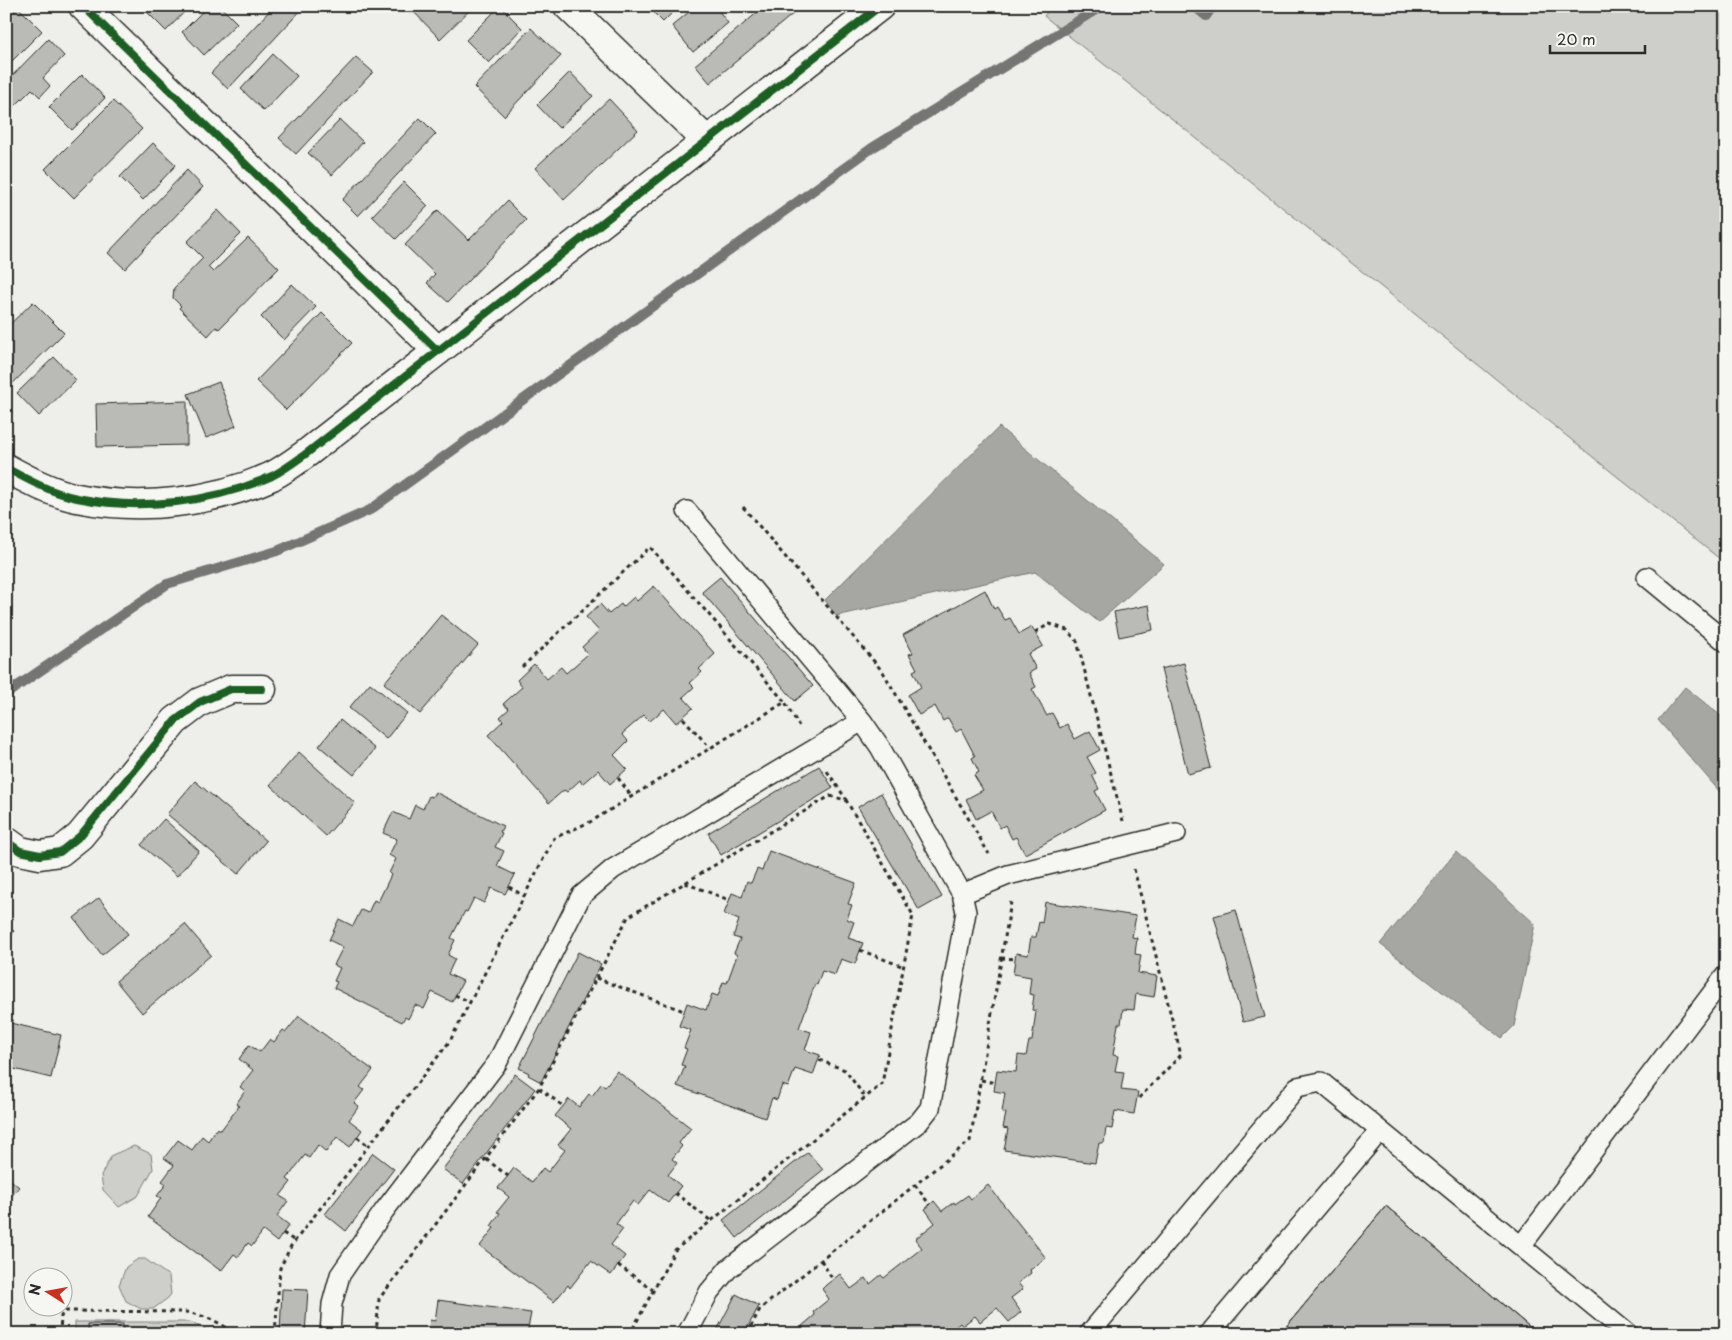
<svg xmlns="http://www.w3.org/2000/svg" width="1732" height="1340" viewBox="0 0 1732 1340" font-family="'Playpen Sans',sans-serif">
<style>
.green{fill:#cececa;stroke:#7c7c7a}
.water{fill:#a6a6a3;stroke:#757573}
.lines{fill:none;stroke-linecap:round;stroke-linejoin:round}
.stream{stroke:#757573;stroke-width:10}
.building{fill:#babab7;stroke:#2b2b2b}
.service-casing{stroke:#2b2b2b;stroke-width:22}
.minor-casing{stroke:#2b2b2b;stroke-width:31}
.path{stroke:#2b2b2b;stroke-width:3;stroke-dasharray:4 4;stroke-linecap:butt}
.service{stroke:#f6f6f2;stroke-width:19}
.minor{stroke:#f6f6f2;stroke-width:28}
.cycleway-casing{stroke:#f6f6f2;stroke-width:11}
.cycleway{stroke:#1b5e20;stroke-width:8}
</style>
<rect width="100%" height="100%" fill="#eeeeea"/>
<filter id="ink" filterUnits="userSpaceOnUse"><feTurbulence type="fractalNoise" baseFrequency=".02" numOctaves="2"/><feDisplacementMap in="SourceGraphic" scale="10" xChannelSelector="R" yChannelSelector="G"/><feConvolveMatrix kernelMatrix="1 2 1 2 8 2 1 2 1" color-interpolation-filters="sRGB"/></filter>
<g filter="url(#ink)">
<!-- green -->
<path class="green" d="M1052 6H1726V564L1044 16Z
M134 1146 151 1154 153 1169 138 1196 119 1207 103 1190 101 1175 112 1155Z
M138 1259H145L169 1276 171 1294 168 1298 153 1309H141L126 1301 119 1285 126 1267Z
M75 1322H190L216 1334H75Z"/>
<!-- water -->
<path class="water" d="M999 427 1164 564 1099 622 1035 572 836 616 825 600Z
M1685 687 1726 720V799L1658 720Z
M1456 852 1535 924 1514 1026 1502 1038 1380 944Z"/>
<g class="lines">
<!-- stream -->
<path class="stream" d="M1194 6 1206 16 1213 6
M6 694 167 584 277 551 370 510 872 148 1102 6"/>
</g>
<!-- building -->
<path class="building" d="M141 6H190L166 31Z
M208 6H220L237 23 204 55 182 32Z
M274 6H301L303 8 228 89 211 73Z
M415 6H474L440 39 412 10Z
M500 6 522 28 489 63 466 40Z
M647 6H679L663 22Z
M696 6H715L728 23 693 52 672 26Z
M765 6H799L800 8 710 83 695 65Z
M18 7 42 31 9 64 6 62V19Z
M531 28 561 56 504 116 474 87Z
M48 39 64 56 43 78 50 86 40 97 32 89 6 115V82Z
M273 54 297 76 264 111 241 89Z
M356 57 373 72 296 154 279 138Z
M570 72 593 96 559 128 537 105Z
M82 74 105 98 72 130 49 107Z
M609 99 638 130 564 200 535 168Z
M113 101 142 129 74 198 45 169Z
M420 118 436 134 358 216 342 200Z
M340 120 363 142 332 175 308 153Z
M153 143 176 165 143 200 120 177Z
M187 170 203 187 125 269 108 253Z
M404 182 428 206 396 239 372 216Z
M507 201 526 220 448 302 427 283 435 274 405 245 438 210 469 240Z
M218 210 241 234 208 267 213 272 248 238 279 268 219 329 216 327 208 336 179 308 181 306 173 298 174 288 203 258 187 242Z
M292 284 316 307 284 340 261 317Z
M33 302 64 333 6 390V328Z
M322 313 352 343 286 410 256 381Z
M54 357 76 380 39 416 17 393Z
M219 382 236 426 206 438 188 394Z
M187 401V445L97 447 96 404Z
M720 577 813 686 795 701 702 592Z
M654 586 715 654 699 669 702 672 690 683 694 687 683 697 693 708 676 723 664 709 650 721 644 715 622 734 628 741 614 755 627 769 610 784 598 770 582 784 580 780 567 792 564 790 549 803 488 735 503 721 500 717 509 709 503 704 522 687 517 680 534 664 547 679 561 667 566 673 588 654 582 647 599 631 586 617 600 604 609 614 621 604 623 607 634 597 637 601Z
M985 590 994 609 997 607 1005 620 1010 618 1019 634 1032 627 1043 646 1028 654 1036 669 1029 673 1036 687 1032 689 1047 716 1052 713 1060 728 1067 724 1075 739 1090 731 1100 750 1087 757 1096 773 1092 775 1099 789 1095 791 1105 810 1025 854 1016 837 1012 839 1005 825 1000 828 991 811 976 819 966 799 983 790 974 775 979 772 972 758 975 756 961 729 956 732 948 718 943 721 935 706 919 715 908 695 921 687 913 671 917 669 909 654 913 653 903 635Z
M1149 605 1153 630 1119 637 1114 612Z
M441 615 478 645 420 714 384 683Z
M1184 663 1211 768 1188 774 1161 669Z
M370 683 407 713 386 739 349 708Z
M340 720 375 749 354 775 319 746Z
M299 752 355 803 326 836 270 785Z
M819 766 833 788 721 855 708 833Z
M195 781 266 841 238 874 167 814Z
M435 792 503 826 500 832 502 833 495 847 504 851 497 866 515 875 505 894 491 888 484 903 474 898 467 912 465 911 451 938 455 940 448 955 455 959 448 974 463 981 452 1002 432 992 424 1009 415 1005 408 1019 405 1017 402 1022 334 988 337 982 334 981 340 968 334 965 343 947 329 940 339 919 353 926 361 910 368 913 374 900 378 902 391 875 389 873 396 859 389 855 397 839 383 833 393 812 409 819 415 805 423 809 429 796 432 797Z
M881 793 942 897 919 910 858 807Z
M164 819 199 851 177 876 141 845Z
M769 851 856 883 848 904 852 905 847 919 854 922 848 938 863 943 855 964 841 959 835 975 822 971 817 985 815 984 799 1028 811 1032 805 1050 820 1055 813 1075 795 1069 788 1087 782 1085 777 1100 772 1098 765 1118 677 1086 685 1066 681 1065 687 1049 684 1048 691 1030 679 1026 687 1003 706 1010 712 994 718 996 723 982 727 983 737 955 734 953 740 939 733 937 739 920 724 914 732 893 742 897 747 881 751 883 757 869 762 871Z
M99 898 128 934 102 955 74 918Z
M1045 902 1136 916 1132 937 1137 938 1135 954 1141 955 1138 973 1157 976 1154 997 1136 994 1134 1010 1123 1009 1121 1024H1118L1113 1055 1118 1056 1115 1071 1124 1072 1121 1090 1138 1092 1134 1114 1115 1111 1112 1129 1106 1128 1104 1143H1099L1095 1163 1004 1150 1008 1129 1003 1128 1006 1113 1002 1112 1005 1093 994 1091 997 1070 1016 1072 1018 1055 1026 1056 1029 1041H1032L1036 1011 1032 1010 1034 995 1029 994 1031 977 1013 974 1016 953 1028 955 1031 937H1036L1039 922 1042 923Z
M1236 910 1265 1017 1243 1022 1214 916Z
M185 924 211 955 142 1013 116 981Z
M6 928 14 931 6 947Z
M578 952 601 964 541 1082 528 1075 529 1073 519 1068Z
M299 1016 373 1070 360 1087 364 1090 354 1103 359 1106 349 1120 362 1130 350 1147 337 1137 326 1152 318 1145 309 1158 305 1155 287 1179 291 1182 280 1196 288 1201 277 1216 289 1225 283 1233 277 1242 263 1231 252 1246 248 1243 238 1257 234 1254 221 1271 148 1217 161 1198 157 1196 166 1184 162 1181 174 1165 164 1158 178 1140 192 1150 202 1136 208 1141 217 1128 221 1130 239 1106 236 1104 245 1091 240 1087 253 1070 239 1059 249 1045 260 1052 270 1039 274 1042 283 1030 286 1032Z
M6 1022 61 1035 51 1078 6 1067Z
M617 1071 691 1128 679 1143 682 1146 672 1159 677 1163 668 1175 681 1186 668 1203 650 1190 638 1205 633 1201 616 1224 623 1229 611 1245 625 1256 611 1275 591 1261 570 1288 568 1285 554 1302 480 1246 494 1228 491 1226 500 1213 497 1212 509 1197 498 1188 508 1176 514 1168 532 1182 543 1168 548 1172 565 1150 558 1145 571 1129 555 1116 569 1099 579 1107 589 1094 592 1096 601 1084 605 1087Z
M515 1074 535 1089 463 1184 443 1169Z
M808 1152 823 1170 737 1238 723 1220Z
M373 1153 394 1169 346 1231 325 1214Z
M6 1176 19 1187 6 1203Z
M988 1185 1046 1258 1030 1270 1031 1273 1018 1283 1023 1289 1011 1298 1021 1312 1009 1322 997 1308 980 1322 975 1316 962 1326 960 1323 947 1334H798L804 1329 802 1326 815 1315 813 1312 829 1299 822 1289 826 1285 840 1274 851 1289 866 1278 870 1284 881 1275 884 1278 922 1248 915 1239 935 1223 925 1209 930 1205 934 1201 942 1211 954 1202 955 1204 968 1195 971 1199Z
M1386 1206 1538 1334H1280Z
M1386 1206 1538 1334H1280Z
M282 1289 308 1290 305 1334H280Z
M736 1294 759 1306 744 1334H715Z
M438 1300 531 1313 527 1334H428L430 1320 435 1321Z
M88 1324H123V1334H88Z"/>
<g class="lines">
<defs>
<path id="service" d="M687 511 862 721 880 747 962 894 966 912 930 1108 919 1122 728 1269 709 1292 687 1334
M1647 577 1726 642
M962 894 1008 875 1176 833
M1521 1246 1726 975
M330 1334 332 1304 340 1275 384 1211 497 1063 581 896 613 869 862 721
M1089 1334 1297 1087 1321 1082 1628 1334
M1209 1334 1380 1131"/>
<path id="minor" d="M83 6 438 351
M568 6 707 141
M6 468C28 480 52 493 77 498 141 511 212 503 272 476 284 470 296 461 307 453L880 6
M6 841 20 851 40 855 60 852 80 836 175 721 200 702 231 689H262"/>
</defs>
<!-- service casing -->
<use href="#service" class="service-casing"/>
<!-- minor casing -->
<use href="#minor" class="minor-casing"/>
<!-- path -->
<path class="path" d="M743 507 883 672 989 854
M1035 632 1050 624 1067 630 1077 641 1123 821
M522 667 650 547 785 702
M683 718 710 748
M827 771 846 799
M618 778 632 797
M1134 869 1181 1055 1137 1100
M685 883 729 900
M509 887 524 896
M860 950 904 967
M1001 958 1016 959
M596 978 684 1011
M455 995 470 1002
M819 1060 845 1070 865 1097
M981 1080 996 1083
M539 1088 563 1106
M357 1137 369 1146
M486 1159 508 1176
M915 1185 930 1205
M675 1193 711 1221
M283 1233 295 1241
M821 1260 833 1280
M618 1265 653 1290
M60 1334 61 1316 66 1311 186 1312C204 1316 220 1321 234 1334
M275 1334 280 1268 291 1246 450 1041 554 838 592 821 785 702 799 726
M376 1334 379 1299 539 1088 628 917 830 796 846 800 913 915 882 1084 675 1250 630 1334
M747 1334 760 1309 970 1141 1011 902"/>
<!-- service -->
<use href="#service" class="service"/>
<!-- minor -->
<use href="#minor" class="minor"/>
<defs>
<path id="cycleway" d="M83 6 438 351
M6 468C28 480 52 493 77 498 141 511 212 503 272 476 284 470 296 461 307 453L880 6
M6 841 20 851 40 855 60 852 80 836 175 721 200 702 231 689H262"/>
</defs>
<!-- cycleway casing -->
<use href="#cycleway" class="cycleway-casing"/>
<!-- cycleway -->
<use href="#cycleway" class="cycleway"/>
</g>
</g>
<!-- margin -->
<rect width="1732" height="1340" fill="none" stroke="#f6f6f2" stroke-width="25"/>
<rect x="12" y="12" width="1707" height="1315" fill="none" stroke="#2b2b2b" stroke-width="2" filter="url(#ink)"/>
<!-- north arrow -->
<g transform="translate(48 1292) rotate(281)"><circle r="24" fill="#f6f6f2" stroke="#a5a5a2"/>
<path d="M0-4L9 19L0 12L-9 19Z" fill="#c8321e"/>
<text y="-8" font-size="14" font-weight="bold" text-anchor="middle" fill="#2b2b2b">N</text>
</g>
<!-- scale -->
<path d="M1550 45v8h95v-8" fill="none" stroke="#2b2b2b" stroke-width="2.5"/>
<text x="1557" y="45" font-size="15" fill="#2b2b2b" stroke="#f6f6f2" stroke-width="4" paint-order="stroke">20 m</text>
</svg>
